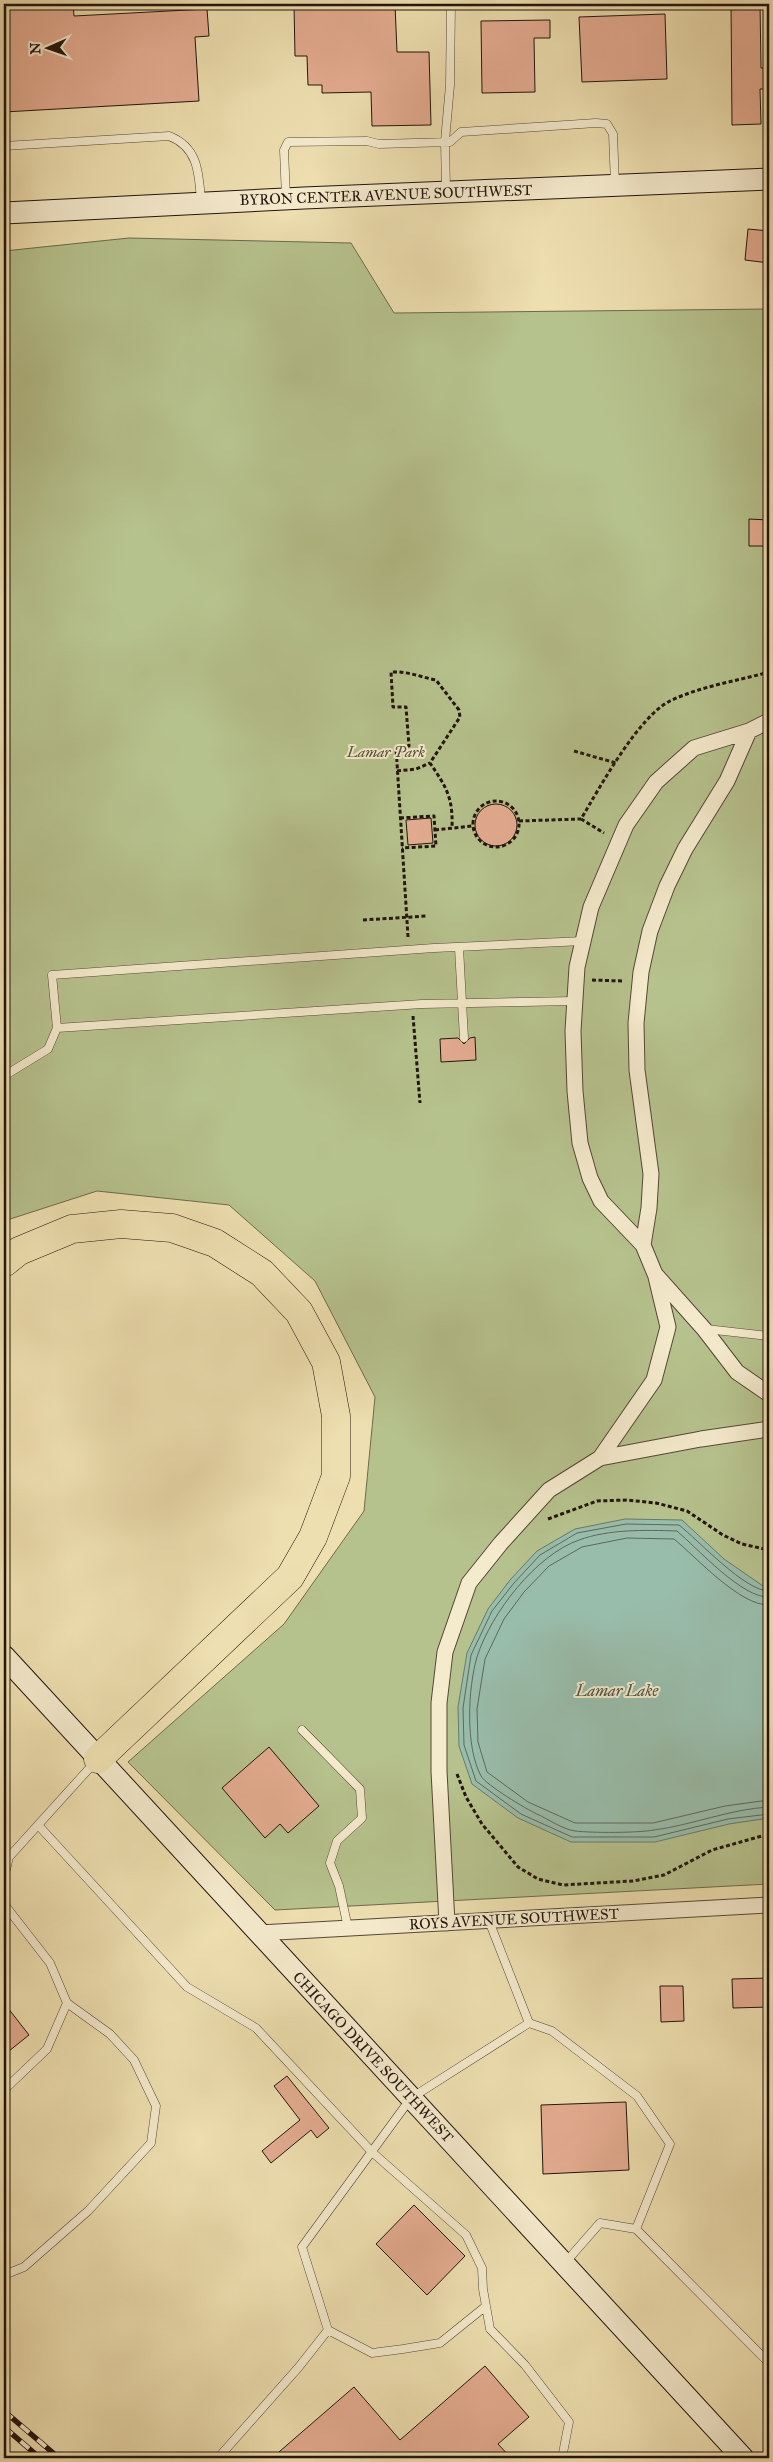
<svg xmlns="http://www.w3.org/2000/svg" width="773" height="2462" viewBox="0 0 773 2462" font-family="'IM FELL Great Primer',serif">
<style>
.green{fill:#b6c28d;stroke:#6c6b4d}
.water{fill:#99bdab;stroke:#69796c}
.lines{fill:none;stroke-linecap:round;stroke-linejoin:round}
.shore{stroke:#5e685c;stroke-width:1}
.building{fill:#e4ac91;stroke:#22140d}
.lane-casing{stroke:#554736;stroke-width:9}
.street-casing{stroke:#554736;stroke-width:17}
.secondary-casing{stroke:#22140d;stroke-width:23}
.highway-casing{stroke:#22140d;stroke-width:29}
.path{stroke:#22140d;stroke-width:3;stroke-dasharray:4 2.5;stroke-linecap:butt}
.lane{stroke:#f4eacc;stroke-width:8}
.street{stroke:#f4eacc;stroke-width:15}
.secondary{stroke:#f4eacc;stroke-width:21}
.highway{stroke:#eedfb0;stroke-width:28}
.rail-casing{stroke:#22140d;stroke-width:5.5}
.rail{stroke:#f4eacc;stroke-width:4;stroke-dasharray:11;stroke-linecap:butt}
.labels{text-anchor:middle;dominant-baseline:central;stroke-width:4;stroke-linejoin:round;paint-order:stroke}
.street-label{font-size:15px;fill:#22140d;stroke:#f4eacc}
.park-label{font-size:15px;font-style:italic;fill:#56513a;stroke:#f4eacc}
.water-label{font-size:16px;font-style:italic;fill:#4c4f44;stroke:#f4eacc}
</style>
<rect width="100%" height="100%" fill="#eedfb0"/>
<filter id="stains"><feTurbulence type="fractalNoise" baseFrequency=".004" numOctaves="4"/><feColorMatrix values="0 0 0 0 .2 0 0 0 0 .09 0 0 0 0 .02 0 0 0 .5 -.17"/></filter>
<radialGradient id="worn" r=".72"><stop offset=".6" stop-color="#630" stop-opacity="0"/><stop offset="1" stop-color="#630" stop-opacity=".3"/></radialGradient>
<!-- green -->
<path class="green" d="M129 238 351 243 394 313 769 309V1884L275 1910 128 1762 284 1624 364 1511 375 1397 315 1281 229 1205 97 1191 4 1221V251Z"/>
<!-- water -->
<path class="water" d="M625 1519 682 1520 724 1559 763 1586H769V1818L729 1824 655 1842H571L518 1818 472 1784 459 1746 458 1707 467 1653 488 1609 510 1580 537 1551 575 1529Z"/>
<g class="lines">
<!-- shore -->
<path class="shore" d="M769 1591C746 1592 698 1540 679 1525L626 1524 577 1533 540 1555 514 1583 492 1611 471 1655 463 1708 464 1745 476 1781 521 1814 572 1837H654L728 1819 769 1814
M769 1597C743 1599 697 1548 677 1531 645 1530 609 1529 579 1540 536 1555 491 1613 477 1657 468 1688 465 1746 481 1776 486 1785 526 1809 537 1814 548 1819 562 1829 575 1831 592 1833 637 1833 654 1830 693 1825 730 1809 769 1807
M769 1605C740 1606 696 1557 674 1539L627 1538 582 1547 549 1566 524 1592 504 1619 485 1659 477 1709 478 1742 487 1772 528 1802 575 1823H653L725 1806 769 1800"/>
</g>
<!-- building -->
<path class="building" d="M4 4H73L74 16 207 9 209 36 195 37 199 101 4 112Z
M294 4H395L397 52H429L431 125 372 126 371 92 322 93V85H308L307 56H295Z
M731 4H760L761 68H769V89H760L761 124 732 125Z
M665 14 667 79 582 82 579 17Z
M550 20V38H534L535 92 482 93 481 21Z
M748 229 769 231V263L745 260Z
M749 519 769 520V546H749Z
M475 825a21 21 0 1 1 42 0a21 21 0 1 1-42 0Z
M431 818 433 843 408 845 406 820Z
M475 1037 476 1060 441 1062 440 1039 458 1038 464 1044 470 1038Z
M269 1747 319 1806 288 1833 280 1824 265 1838 222 1788Z
M769 1978V2007L733 2008 732 1979Z
M660 1986H683L684 2021 661 2022Z
M4 2003 29 2035 4 2055Z
M287 2076 329 2128 317 2138 311 2130 271 2163 262 2151 300 2120 274 2086Z
M626 2102 629 2170 543 2174 541 2105Z
M414 2205 465 2256 427 2295 376 2244Z
M485 2366 529 2417 498 2444 511 2458H272L354 2387 400 2440Z"/>
<g class="lines">
<defs>
<path id="lane" d="M4 146 169 136C198 147 199 173 201 201
M446 190 445 141 450 85 451 4
M286 197 284 150 288 142 367 141 379 144 450 142 461 132 596 123 607 124 613 134 615 184
M459 948 464 1038
M575 1001 422 1004 57 1028 52 975 434 948 583 941
M4 1076 48 1049 57 1028
M706 1329 769 1336
M302 1730 360 1789 362 1818 337 1841 330 1863 339 1886 348 1928
M38 1825 187 1987 256 2028 372 2152 466 2235 482 2268 483 2289 490 2329 525 2365 569 2422 562 2458
M4 1878 9 1857 95 1762
M4 1904 50 1963 67 2003 47 2049 4 2090
M489 1921 529 2023 552 2031 637 2096 670 2144 636 2229
M565 2263 600 2223 636 2229 769 2363
M4 2275 24 2267 88 2211 151 2143 156 2106 134 2060 110 2034 67 2003
M328 2330 372 2353 403 2349 440 2343 486 2306
M218 2458 298 2368 328 2330 302 2247 411 2098 529 2023"/>
<path id="street" d="M769 721 749 731 694 748 656 782 626 825 591 907 577 967 573 1031 575 1091 580 1143 590 1178 601 1201 643 1245 655 1274 704 1329 737 1372 769 1394
M643 1245 649 1208 651 1174 637 1070 636 1023 641 972 650 931 667 886 685 849 727 781 749 731
M600 1458 654 1380 668 1327 656 1277
M447 1923 439 1771V1703L445 1652 469 1583 501 1543 549 1490 600 1458 701 1439 769 1429
M259 1933 769 1905"/>
<path id="secondary" d="M4 213 304 198 769 179
M4 1656 743 2458"/>
<path id="highway" d="M4 1263 19 1251 72 1229 121 1224 172 1228 215 1243 262 1273 299 1312 326 1362 336 1416V1476L313 1537 290 1577 98 1759"/>
</defs>
<!-- lane casing -->
<use href="#lane" class="lane-casing"/>
<!-- street casing -->
<use href="#street" class="street-casing"/>
<!-- secondary casing -->
<use href="#secondary" class="secondary-casing"/>
<!-- highway casing -->
<use href="#highway" class="highway-casing"/>
<!-- path -->
<path class="path" d="M574 751 616 763
M397 771 416 769 430 763
M473 824a23 23 0 1 1 46 0a23 23 0 1 1-46 0Z
M400 818 434 816 436 846 402 848
M581 819 604 833
M519 821 581 819C600 787 638 717 670 701 701 686 737 681 769 672
M435 830 472 826
M363 920 427 916
M408 937 396 747 409 746 406 707H393L391 672C407 671 421 677 436 680L459 710 460 717 430 763C447 788 453 798 452 828
M592 980 623 981
M413 1016 420 1103
M548 1519 597 1501 627 1500 656 1503 687 1511 723 1535 742 1544 769 1550
M457 1774 466 1797 482 1824 518 1867 538 1879 563 1885 633 1881 664 1875 712 1850 769 1834"/>
<!-- lane -->
<use href="#lane" class="lane"/>
<!-- street -->
<use href="#street" class="street"/>
<!-- secondary -->
<use href="#secondary" class="secondary"/>
<!-- highway -->
<use href="#highway" class="highway"/>
<defs>
<path id="rail" d="M4 2411 59 2458
M4 2427 40 2458"/>
</defs>
<!-- rail casing -->
<use href="#rail" class="rail-casing"/>
<!-- rail -->
<use href="#rail" class="rail"/>
</g>
<g class="labels">
<!-- street labels -->
<g class="street-label">
<text transform="translate(386 195) rotate(-2)">BYRON CENTER AVENUE SOUTHWEST</text>
<text transform="translate(514 1919) rotate(-3)">ROYS AVENUE SOUTHWEST</text>
<text transform="translate(373 2057) rotate(47)">CHICAGO DRIVE SOUTHWEST</text>
</g>
<!-- park labels -->
<g class="park-label">
<text x="386" y="752">Lamar Park</text>
</g>
<!-- water labels -->
<g class="water-label">
<text x="617" y="1690">Lamar Lake</text>
</g>
</g>
<!-- margin -->
<rect width="773" height="2462" fill="none" stroke="#eedfb0" stroke-width="20"/>
<rect x="5" y="5" width="763" height="2452" fill="none" stroke="#22140d" stroke-width="2.5"/>
<rect x="10" y="10" width="753" height="2442" fill="none" stroke="#22140d"/>
<!-- north arrow -->
<g transform="translate(48 48) rotate(268)" stroke="#f4eacc" stroke-width="4" paint-order="stroke">
<path d="M0-4L9 19L0 12L-9 19Z" fill="#22140d"/>
<text y="-8" font-size="14" font-weight="bold" text-anchor="middle" fill="#22140d">N</text>
</g>
<rect width="100%" height="100%" filter="url(#stains)"/>
<rect width="100%" height="100%" fill="url(#worn)"/>
</svg>
